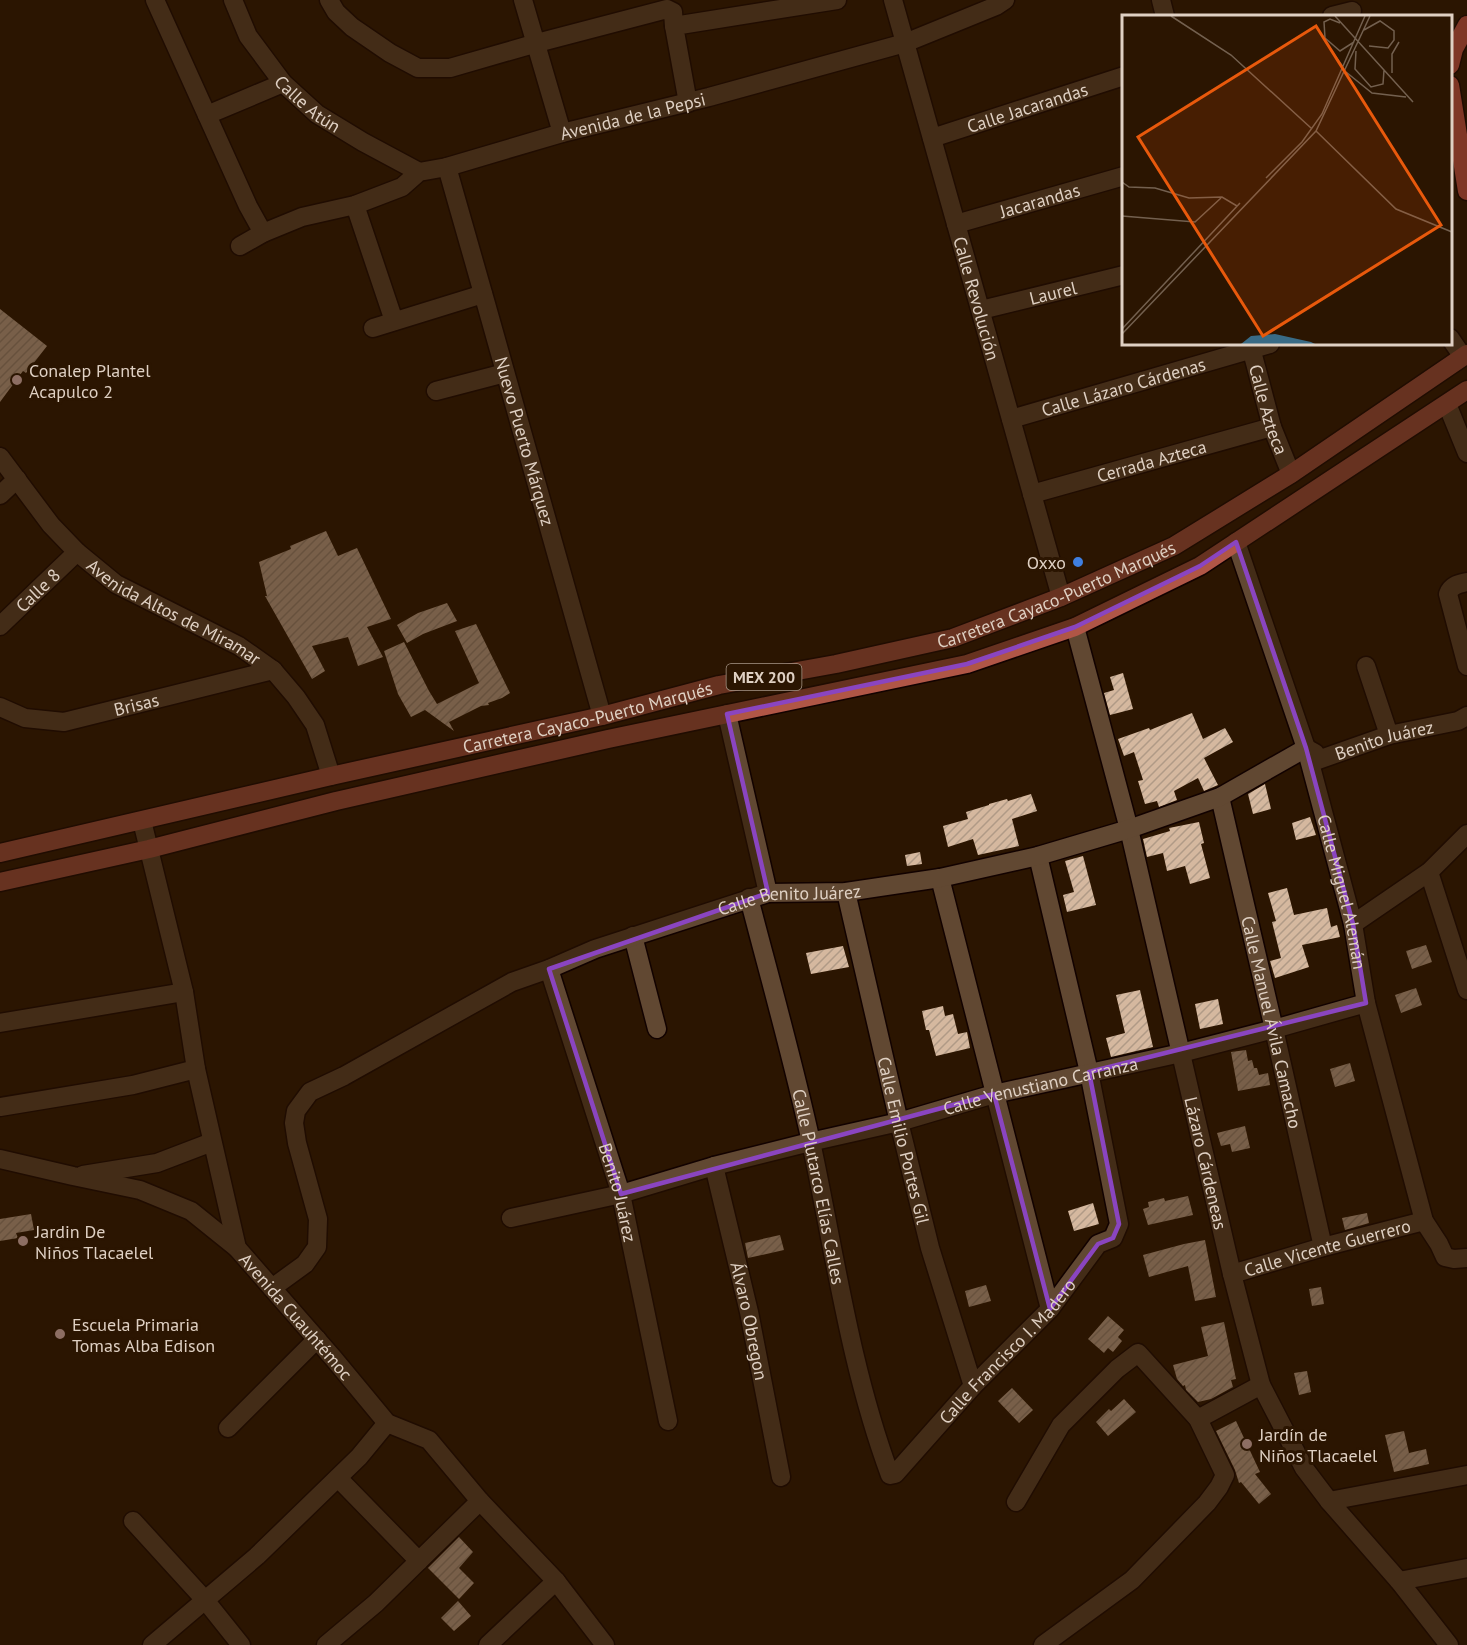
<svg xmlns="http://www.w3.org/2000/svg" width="1467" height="1645" viewBox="0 0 1467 1645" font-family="'PT Sans',sans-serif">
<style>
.building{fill:url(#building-hatch)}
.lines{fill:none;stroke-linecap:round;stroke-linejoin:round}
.minor-casing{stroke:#120200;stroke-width:21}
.major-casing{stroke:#120200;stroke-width:21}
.highway-casing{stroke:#120200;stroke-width:21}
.minor{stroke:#614832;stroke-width:18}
.major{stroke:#b05646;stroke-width:18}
.highway{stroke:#e55f53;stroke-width:18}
.marked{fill:none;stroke:#8a45c0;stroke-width:4.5;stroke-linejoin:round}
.education-dot{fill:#8d6e63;stroke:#2b1501;stroke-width:2}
.shop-dot{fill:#3f7fe0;stroke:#2b1501;stroke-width:2}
.labels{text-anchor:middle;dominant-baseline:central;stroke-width:6;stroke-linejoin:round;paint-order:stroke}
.shield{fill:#2b1501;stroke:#a99889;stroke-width:1.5}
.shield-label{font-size:16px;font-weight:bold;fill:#dfd0c3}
.street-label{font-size:18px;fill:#dfd0c3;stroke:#2b1501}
.poi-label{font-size:18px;fill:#dfd0c3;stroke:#2b1501;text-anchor:start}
.inset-road{fill:none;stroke:#73604f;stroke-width:1.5}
.view{fill:#e8590c;fill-opacity:0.15;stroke:#e8590c;stroke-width:3}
.inset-edge{fill:none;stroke:#dfd0c3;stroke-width:3}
</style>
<defs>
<pattern id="building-hatch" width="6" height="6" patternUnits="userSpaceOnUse" patternTransform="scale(1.5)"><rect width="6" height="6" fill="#d5b89f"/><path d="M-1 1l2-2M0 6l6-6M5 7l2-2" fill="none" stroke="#b09a86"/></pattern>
</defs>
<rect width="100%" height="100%" fill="#2b1501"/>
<!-- building -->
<path class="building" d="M0 309 47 346 26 373 23 371 0 402Z
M326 531 338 556 357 548 391 619 367 627 383 657 358 666 348 637 312 646 325 671 312 679 265 596H267L259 562 291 549 290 546Z
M447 603 457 621 423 634 407 643 397 625 418 613Z
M476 624 510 693 502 698 488 703 489 705 481 706 449 722 454 731 425 710 411 717 398 694 384 651 404 642 429 691 437 704 479 683 455 631Z
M1123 673 1133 709 1110 715 1104 693 1114 690 1110 677Z
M1192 713 1203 739 1225 728 1233 742 1204 758 1218 785 1204 791 1198 778 1174 791 1177 800 1159 807 1157 801 1145 804 1138 781 1143 780 1134 752 1124 756 1118 739 1149 728 1150 730Z
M1265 784 1271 809 1253 814 1248 794Z
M1031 794 1037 811 1012 819 1019 846 978 855 973 839 948 847 943 826 968 819 966 812 989 805V804L1007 799 1008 801Z
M1310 817 1316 835 1296 840 1292 823Z
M1199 822 1204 843 1201 844 1210 878 1190 884 1185 866 1167 871 1163 853 1147 857 1143 839 1170 831 1169 828Z
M920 852 922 864 907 866 905 855Z
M1083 856 1096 905 1067 912 1063 895 1074 892 1065 861Z
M1287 888 1294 915 1327 908 1331 927 1337 925 1340 937 1302 945 1309 967 1275 978 1270 961 1281 958 1272 922 1276 921 1268 893Z
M1426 945 1432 962 1412 969 1406 951Z
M843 946 849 967 811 974 806 953Z
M1416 988 1422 1005 1401 1013 1395 995Z
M1140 990 1153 1047 1111 1057 1106 1038 1125 1033 1116 995Z
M1218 999 1223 1024 1200 1029 1195 1004Z
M943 1006 945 1016 953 1014 958 1034 967 1032 970 1048 936 1056 929 1030H926L922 1011Z
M1246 1050 1248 1061 1252 1060 1254 1068H1257L1259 1075 1268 1073 1270 1085 1238 1091 1231 1052Z
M1350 1063 1355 1081 1335 1087 1330 1069Z
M1245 1126 1250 1148 1232 1152 1230 1144 1221 1146 1217 1133Z
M1188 1196 1193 1215 1148 1225 1143 1209 1149 1207 1148 1202 1164 1198 1165 1201Z
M1093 1203 1099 1224 1074 1231 1068 1211Z
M1367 1213 1369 1223 1345 1230 1342 1218Z
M31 1214 34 1230 16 1233 18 1238 0 1241V1219Z
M780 1235 784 1250 748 1258 745 1243Z
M1205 1240 1216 1297 1195 1301 1188 1266 1149 1277 1143 1255 1184 1244Z
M986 1285 991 1301 969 1307 965 1291Z
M1321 1287 1324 1304 1312 1306 1309 1289Z
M1108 1316 1124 1330 1118 1337 1122 1341 1113 1352 1108 1348 1104 1353 1088 1339Z
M1224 1322 1236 1379 1231 1380 1233 1387 1211 1399 1198 1402 1186 1390 1185 1385 1183 1386 1177 1379 1173 1365 1208 1356 1201 1327Z
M1307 1371 1311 1392 1299 1395 1294 1373Z
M1012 1388 1033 1410 1019 1423 998 1401Z
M1124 1399 1136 1412 1108 1436 1096 1422 1109 1409 1111 1411Z
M1236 1421 1260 1472 1255 1474 1271 1494 1259 1504 1241 1482 1239 1483 1235 1470 1216 1431Z
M1404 1431 1409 1453 1426 1449 1429 1464 1394 1472 1385 1435Z
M459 1537 473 1552 459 1568 474 1583 459 1599 428 1568Z
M458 1601 471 1616 454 1631 441 1618Z"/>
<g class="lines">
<defs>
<g id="minor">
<path d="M155 0 248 206 263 233"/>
<path id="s1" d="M233 0 248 36 283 83 317 114 363 142 419 172"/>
<path d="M329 0 336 12 352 27 390 53 418 68H450L537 43 667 9 673 12 674 26"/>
<path d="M523 0 562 133"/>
<path id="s2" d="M893 0 1061 597"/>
<path d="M1161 0 1165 16"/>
<path d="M1332 16 1352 11"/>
<path d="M688 103 674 26 837 0"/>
<path d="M207 115 283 83"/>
<path id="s3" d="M932 138 1124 76"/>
<path id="s4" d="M447 167C499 350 552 533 602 716"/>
<path d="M355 205 394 321"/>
<path id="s5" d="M956 224 1124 176"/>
<path id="s6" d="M240 246 263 233 302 217 355 205 402 187 419 172 447 167 562 133 709 97 905 43 996 6 1005 0"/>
<path id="s7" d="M981 310 1124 275"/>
<path d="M373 328 483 294"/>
<path d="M1450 338 1463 357"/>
<path id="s8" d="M1250 344 1272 427 1291 474"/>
<path d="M436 391 505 373"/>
<path d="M1447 404 1467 453"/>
<path id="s9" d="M1011 419 1270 344"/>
<path id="s10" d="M0 457 51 525 77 552 116 584 239 646 273 670 296 697 315 725 331 776"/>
<path id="s11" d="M1032 494 1272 427"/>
<path d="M0 495 17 479"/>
<path id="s12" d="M1236 542 1306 748 1353 924 1366 1003 1424 1221 1439 1244 1445 1257 1454 1259 1467 1258"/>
<path d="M1467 582C1459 584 1451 585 1448 594L1467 666"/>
<path id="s13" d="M0 626 77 552"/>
<path id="s14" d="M1075 627 1129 829 1232 1274 1261 1385 1304 1468 1329 1501 1399 1581 1449 1645"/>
<path d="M1366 666 1389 735"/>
<path id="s15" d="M0 707 25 718 64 722 273 670"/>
<path d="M727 714 768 893"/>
<path id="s16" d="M1220 797 1274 1029 1323 1247"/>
<path id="s17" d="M142 821 184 992 196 1069 237 1248 334 1359 387 1423 429 1440 480 1501 556 1581 605 1645"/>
<path d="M1429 872 1467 990"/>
<path d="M940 878 1050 1309"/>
<path id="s18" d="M846 892 899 1122 930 1248 973 1386"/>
<path id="s19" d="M749 898C770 979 793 1060 811 1142 835 1254 850 1367 890 1475L895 1474 973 1386 1050 1309 1098 1244 1113 1238 1119 1224 1089 1072 1038 856"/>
<path d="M1353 924 1429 872 1467 834"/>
<path d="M633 936 657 1029"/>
<path id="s20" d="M549 969 621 1194 668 1421"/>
<path d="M0 1023 184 992"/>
<path d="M0 1107 133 1085 196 1069"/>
<path d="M0 1159 73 1176 140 1190 191 1211 237 1248"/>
<path id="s21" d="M714 1166 749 1312 781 1477"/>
<path d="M83 1175 157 1163 212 1142"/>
<path id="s22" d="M511 1218 621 1194 714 1166 810 1142 899 1122 994 1094 1181 1053 1274 1029 1366 1003"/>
<path id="s23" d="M1232 1274 1323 1247 1424 1221"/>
<path id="s24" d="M272 1288 305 1264 317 1247 318 1219 297 1143 294 1123 296 1111 310 1092 344 1076 512 982 549 969 595 949 768 893 846 892 940 878 1038 856 1129 829 1220 797 1306 748 1315 753 1318 760 1389 735 1458 721 1467 716"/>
<path d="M1198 1419 1261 1385"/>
<path d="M228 1428 317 1339"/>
<path d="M338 1478 419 1561"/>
<path d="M1329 1501 1467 1475"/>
<path d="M1016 1502 1061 1425 1117 1369 1138 1353 1198 1419 1225 1475 1219 1487 1207 1503 1132 1580 1043 1645"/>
<path d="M133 1521 205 1600 241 1645"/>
<path d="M1399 1581 1467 1568"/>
<path d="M152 1645 257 1556 359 1457 387 1423"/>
<path d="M326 1645 376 1603 480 1501"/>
<path d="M488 1645 556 1581"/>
</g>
<g id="major">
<path id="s25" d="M0 853 331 776 602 716 719 685 836 664 953 638 1061 597 1174 546 1291 474 1467 354"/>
<path d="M0 882 149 849 336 801 608 739 967 664 1075 627 1200 566 1467 390"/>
</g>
<path id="highway" d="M1450 65 1454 49 1467 25
M1450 85 1467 191"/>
</defs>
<!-- minor casing -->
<use href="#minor" class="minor-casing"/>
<!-- major casing -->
<use href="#major" class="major-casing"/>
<!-- highway casing -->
<use href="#highway" class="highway-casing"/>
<!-- minor -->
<use href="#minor" class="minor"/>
<!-- major -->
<use href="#major" class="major"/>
<!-- highway -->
<use href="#highway" class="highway"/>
</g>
<!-- marked area -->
<path d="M0 0H1467V1645H0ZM1236 542 1306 748 1353 924 1366 1003 1089 1072 1119 1224 1113 1238 1098 1244 1050 1309 994 1094 621 1194 549 969 768 893 727 714 967 664 1075 627 1200 566Z" fill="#2b1501" fill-opacity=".55" fill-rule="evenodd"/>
<path class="marked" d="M1236 542 1306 748 1353 924 1366 1003 1089 1072 1119 1224 1113 1238 1098 1244 1050 1309 994 1094 621 1194 549 969 768 893 727 714 967 664 1075 627 1200 566Z"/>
<!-- markers -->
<g class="education-dot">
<circle cx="17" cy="380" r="6"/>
<circle cx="23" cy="1241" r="6"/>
<circle cx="60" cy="1334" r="6"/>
<circle cx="1247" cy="1444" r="6"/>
</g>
<circle class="shop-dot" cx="1078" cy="562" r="6"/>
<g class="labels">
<!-- shield labels -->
<rect class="shield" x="726.5" y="664" width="75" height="26" rx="4.5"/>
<g class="shield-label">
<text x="764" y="677">MEX 200</text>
</g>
<!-- street labels -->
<g class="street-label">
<text stroke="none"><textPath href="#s1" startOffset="130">Calle Atún</textPath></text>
<text stroke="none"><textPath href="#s3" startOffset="100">Calle Jacarandas</textPath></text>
<text stroke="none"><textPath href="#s6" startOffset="417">Avenida de la Pepsi</textPath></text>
<text stroke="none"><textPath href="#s5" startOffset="87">Jacarandas</textPath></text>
<text stroke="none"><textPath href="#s7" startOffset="74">Laurel</textPath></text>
<text stroke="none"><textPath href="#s2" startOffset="310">Calle Revolución</textPath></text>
<text stroke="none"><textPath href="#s9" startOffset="117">Calle Lázaro Cárdenas</textPath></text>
<text stroke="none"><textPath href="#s8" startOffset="68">Calle Azteca</textPath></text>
<text stroke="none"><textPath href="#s4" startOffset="285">Nuevo Puerto Márquez</textPath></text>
<text stroke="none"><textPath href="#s11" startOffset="124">Cerrada Azteca</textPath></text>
<text stroke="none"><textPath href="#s13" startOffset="52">Calle 8</textPath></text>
<text stroke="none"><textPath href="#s25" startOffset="1089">Carretera Cayaco-Puerto Marqués</textPath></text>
<text stroke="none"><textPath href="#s10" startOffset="237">Avenida Altos de Miramar</textPath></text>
<text stroke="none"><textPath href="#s15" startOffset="141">Brisas</textPath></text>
<text stroke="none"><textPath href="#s25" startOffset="603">Carretera Cayaco-Puerto Marqués</textPath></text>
<text stroke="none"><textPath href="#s24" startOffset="1377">Benito Juárez</textPath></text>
<text stroke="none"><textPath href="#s12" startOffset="366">Calle Miguel Alemán</textPath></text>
<text stroke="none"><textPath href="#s24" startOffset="746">Calle Benito Juárez</textPath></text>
<text stroke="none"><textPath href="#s16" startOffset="231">Calle Manuel Ávila Camacho</textPath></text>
<text stroke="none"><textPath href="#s22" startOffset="546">Calle Venustiano Carranza</textPath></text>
<text stroke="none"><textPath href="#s18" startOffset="255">Calle Emilio Portes Gil</textPath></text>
<text stroke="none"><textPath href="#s14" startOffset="552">Lázaro Cárdeneas</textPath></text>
<text stroke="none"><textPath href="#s19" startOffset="297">Calle Plutarco Elías Calles</textPath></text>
<text stroke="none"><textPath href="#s20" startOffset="234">Benito Juárez</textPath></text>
<text stroke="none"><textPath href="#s23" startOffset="99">Calle Vicente Guerrero</textPath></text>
<text stroke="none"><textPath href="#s17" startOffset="528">Avenida Cuauhtémoc</textPath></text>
<text stroke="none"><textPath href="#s21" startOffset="159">Álvaro Obregon</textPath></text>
<text stroke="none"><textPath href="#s19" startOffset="766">Calle Francisco I. Madero</textPath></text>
</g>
<!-- poi labels -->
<g class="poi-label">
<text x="29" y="370">Conalep Plantel<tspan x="29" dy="21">Acapulco 2</tspan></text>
<text x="1066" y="562" text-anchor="end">Oxxo</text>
<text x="35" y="1231">Jardin De<tspan x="35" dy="21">Niños Tlacaelel</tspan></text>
<text x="72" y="1324">Escuela Primaria<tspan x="72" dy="21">Tomas Alba Edison</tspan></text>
<text x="1259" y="1434">Jardín de<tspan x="1259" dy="21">Niños Tlacaelel</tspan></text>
</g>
</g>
<!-- overview -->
<g transform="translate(1122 15)">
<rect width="330" height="330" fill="#2b1501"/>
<path d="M153 319 189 327 193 329H119L129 321Z" fill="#396b86"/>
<path class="inset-road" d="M49 1 109 40 189 113M213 1 291 87M218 8 208 4 202 7 203 23 218 36 232 27M242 15 258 6 272 16V25L266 33 247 31M209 35 221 52M234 36 233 54 249 72 261 69 262 55M224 57 250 78 284 82M270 58V39L277 27M194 116 274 194 330 217M144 163 180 127 200 99 243 1M0 167 7 172 33 173 67 183 100 182 115 191M0 201 73 207 99 183M0 314 118 188M0 319 194 116 248 1"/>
<path class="view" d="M194 11 319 210 141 321 16 122Z"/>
<rect width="330" height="330" class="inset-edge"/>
</g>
</svg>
